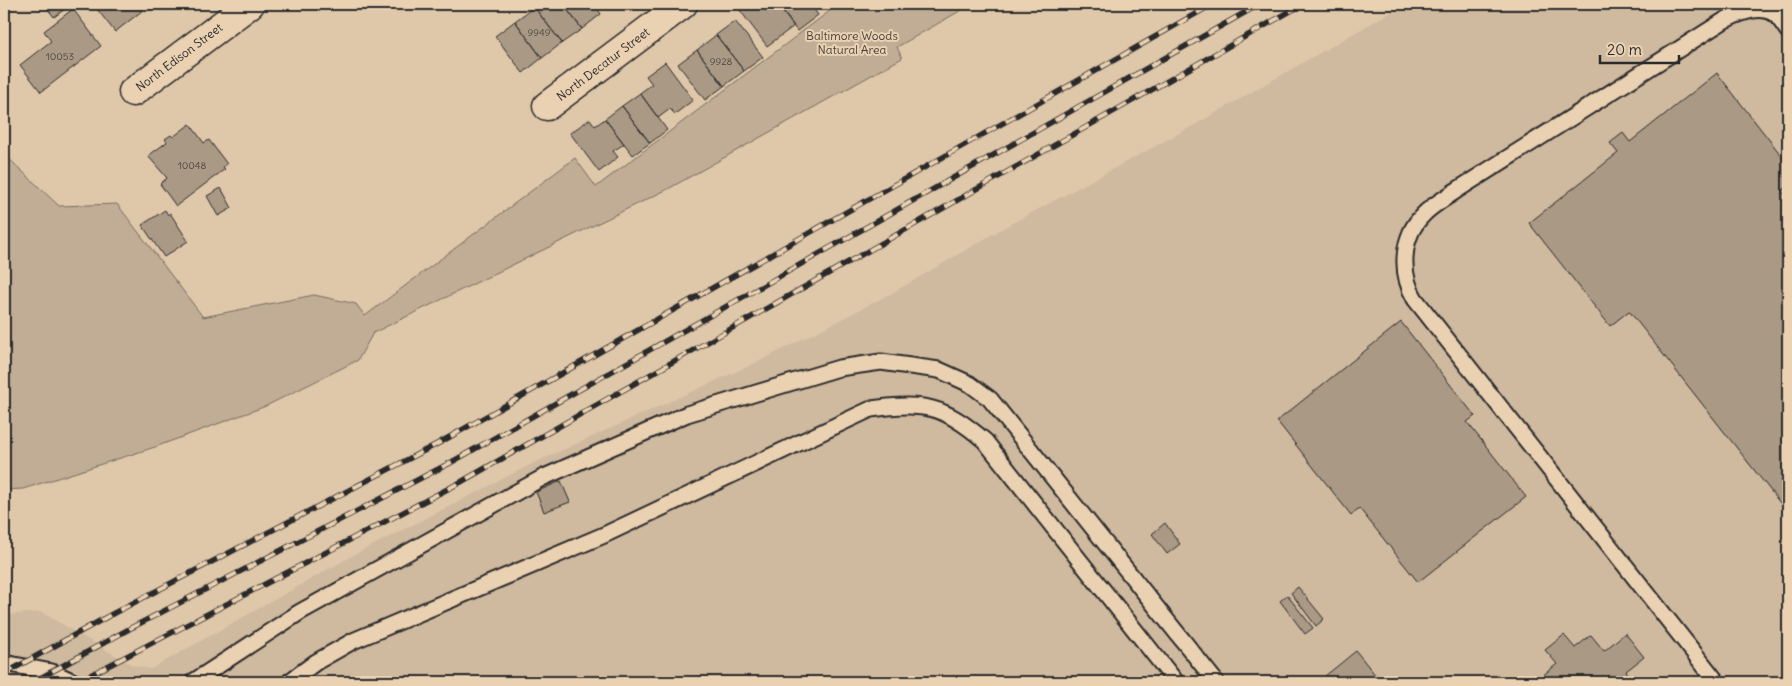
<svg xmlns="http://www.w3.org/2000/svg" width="1792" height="686" viewBox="0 0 1792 686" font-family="Delius,sans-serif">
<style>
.built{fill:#cfb99f}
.green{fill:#c1ad95;stroke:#766c60}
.building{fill:#aa9984;stroke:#2b2b2b}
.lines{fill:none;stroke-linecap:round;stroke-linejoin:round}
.lane-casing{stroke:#2b2b2b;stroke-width:19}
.street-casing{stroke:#2b2b2b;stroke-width:31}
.lane{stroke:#ead1b2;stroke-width:15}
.street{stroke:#ead1b2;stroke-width:28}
.rail-casing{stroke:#2b2b2b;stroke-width:5.5}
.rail{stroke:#ead1b2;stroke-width:4;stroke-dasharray:11;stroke-linecap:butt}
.labels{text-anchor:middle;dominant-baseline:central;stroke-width:4;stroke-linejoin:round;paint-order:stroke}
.number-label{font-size:10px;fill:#4b4641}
.park-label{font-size:12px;fill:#423e3b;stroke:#ead1b2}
.street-label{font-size:12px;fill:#2b2b2b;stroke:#ead1b2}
</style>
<rect width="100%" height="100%" fill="#dfc7aa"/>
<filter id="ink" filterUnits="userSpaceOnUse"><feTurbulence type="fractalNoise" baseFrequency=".02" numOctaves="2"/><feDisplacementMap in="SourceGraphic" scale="10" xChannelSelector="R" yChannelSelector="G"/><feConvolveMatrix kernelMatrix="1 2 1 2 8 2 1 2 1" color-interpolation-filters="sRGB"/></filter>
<g filter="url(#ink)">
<!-- built -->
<path class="built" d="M1405 4H1788V682H4V615L41 612 132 665 151 669 352 556 534 463 764 359 894 292 1007 226 1191 127Z"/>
<!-- green -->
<path class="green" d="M839 4H972L897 47 902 58 668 189 373 333 358 360 266 406 155 447 23 489 4 490V154L59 206 117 204 203 317 314 295 356 304 365 316 575 158 596 187Z"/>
<!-- building -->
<path class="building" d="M44 4H72L54 17Z
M93 4H142L140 6 143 10 115 32Z
M538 4H563L582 29 562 43 534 7Z
M563 4H594L601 14 582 29Z
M738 4H777L794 26 767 46 736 5Z
M777 4H810L818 15 797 31Z
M534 7 562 43 542 58 515 21Z
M73 9 101 46 41 92 20 65 51 41 44 31Z
M515 21 542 58 523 73 495 36Z
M735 21 763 57 744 71 716 35Z
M716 35 744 71 724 86 697 50Z
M697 50 724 86 705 100 678 64Z
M665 62 693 100 675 114 670 109 658 118 640 93 652 84 646 76Z
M1717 73 1788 164V186L1782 191 1788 200V513L1629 311 1610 326 1529 223 1618 153 1610 143 1623 133 1630 142Z
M640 93 667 130 650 143 622 106Z
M622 106 650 143 633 155 605 119Z
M590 119 595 126 605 119 624 144 613 151 618 157 599 172 570 133Z
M190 124 204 143 209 140 227 164 223 167 225 169 176 206 160 184 167 178 148 156 167 142 165 139 171 135 173 137Z
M221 188 232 208 218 216 207 196Z
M165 210 168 215 170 213 188 241 164 257 142 225Z
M1401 322 1475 416 1467 422 1526 497 1418 582 1359 508 1351 515 1277 421Z
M561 481 570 502 544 512 536 492Z
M1165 523 1180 544 1167 554 1152 534Z
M1298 587 1324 619 1316 626 1291 593Z
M1287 595 1313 628 1305 634 1280 601Z
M1625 633 1644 657 1626 671 1630 676 1622 682H1547L1542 676 1557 664 1545 650 1564 635 1575 648 1591 635 1604 651Z
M1356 651 1381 682H1331L1325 676Z"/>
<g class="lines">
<defs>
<path id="lane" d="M4 663 52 672 74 682
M193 682 300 612 542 478 687 414 839 368 881 362 939 370 970 384 990 399 1216 682
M289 682 316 662 353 641 604 535 871 409C925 402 943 405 985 441L1176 682
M1717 682 1415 299C1400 274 1401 237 1423 215 1432 205 1446 198 1457 190L1725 20C1739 13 1762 3 1776 15 1780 19 1784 26 1788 31"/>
<path id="street" d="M133 92 250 4
M547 106 683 4"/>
</defs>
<!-- lane casing -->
<use href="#lane" class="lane-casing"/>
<!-- street casing -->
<use href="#street" class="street-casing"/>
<!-- lane -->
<use href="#lane" class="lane"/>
<!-- street -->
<use href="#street" class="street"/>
<defs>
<path id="rail" d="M4 674 114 613 439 443 1213 4
M33 682 129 629 450 463 1260 4
M77 682 461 482 1303 4"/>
</defs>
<!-- rail casing -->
<use href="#rail" class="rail-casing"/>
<!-- rail -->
<use href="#rail" class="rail"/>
</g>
</g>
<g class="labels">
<!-- number labels -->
<g class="number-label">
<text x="539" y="32">9949</text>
<text x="60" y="56">10053</text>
<text x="721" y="61">9928</text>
<text x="192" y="165">10048</text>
</g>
<!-- park labels -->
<g class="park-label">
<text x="852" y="35">Baltimore Woods<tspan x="852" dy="14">Natural Area</tspan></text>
</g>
<!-- street labels -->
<g class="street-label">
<text transform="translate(179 57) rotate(-37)">North Edison Street</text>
<text transform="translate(603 64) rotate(-37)">North Decatur Street</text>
</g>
</g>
<!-- margin -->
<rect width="1792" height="686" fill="none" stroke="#ead1b2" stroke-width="20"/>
<rect x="10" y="10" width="1772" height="666" fill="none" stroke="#2b2b2b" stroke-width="2" filter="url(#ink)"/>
<!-- scale -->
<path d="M1600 55v8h79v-8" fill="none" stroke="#2b2b2b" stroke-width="2.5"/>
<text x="1607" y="55" font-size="15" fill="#2b2b2b" stroke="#ead1b2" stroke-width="4" paint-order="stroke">20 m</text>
</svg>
